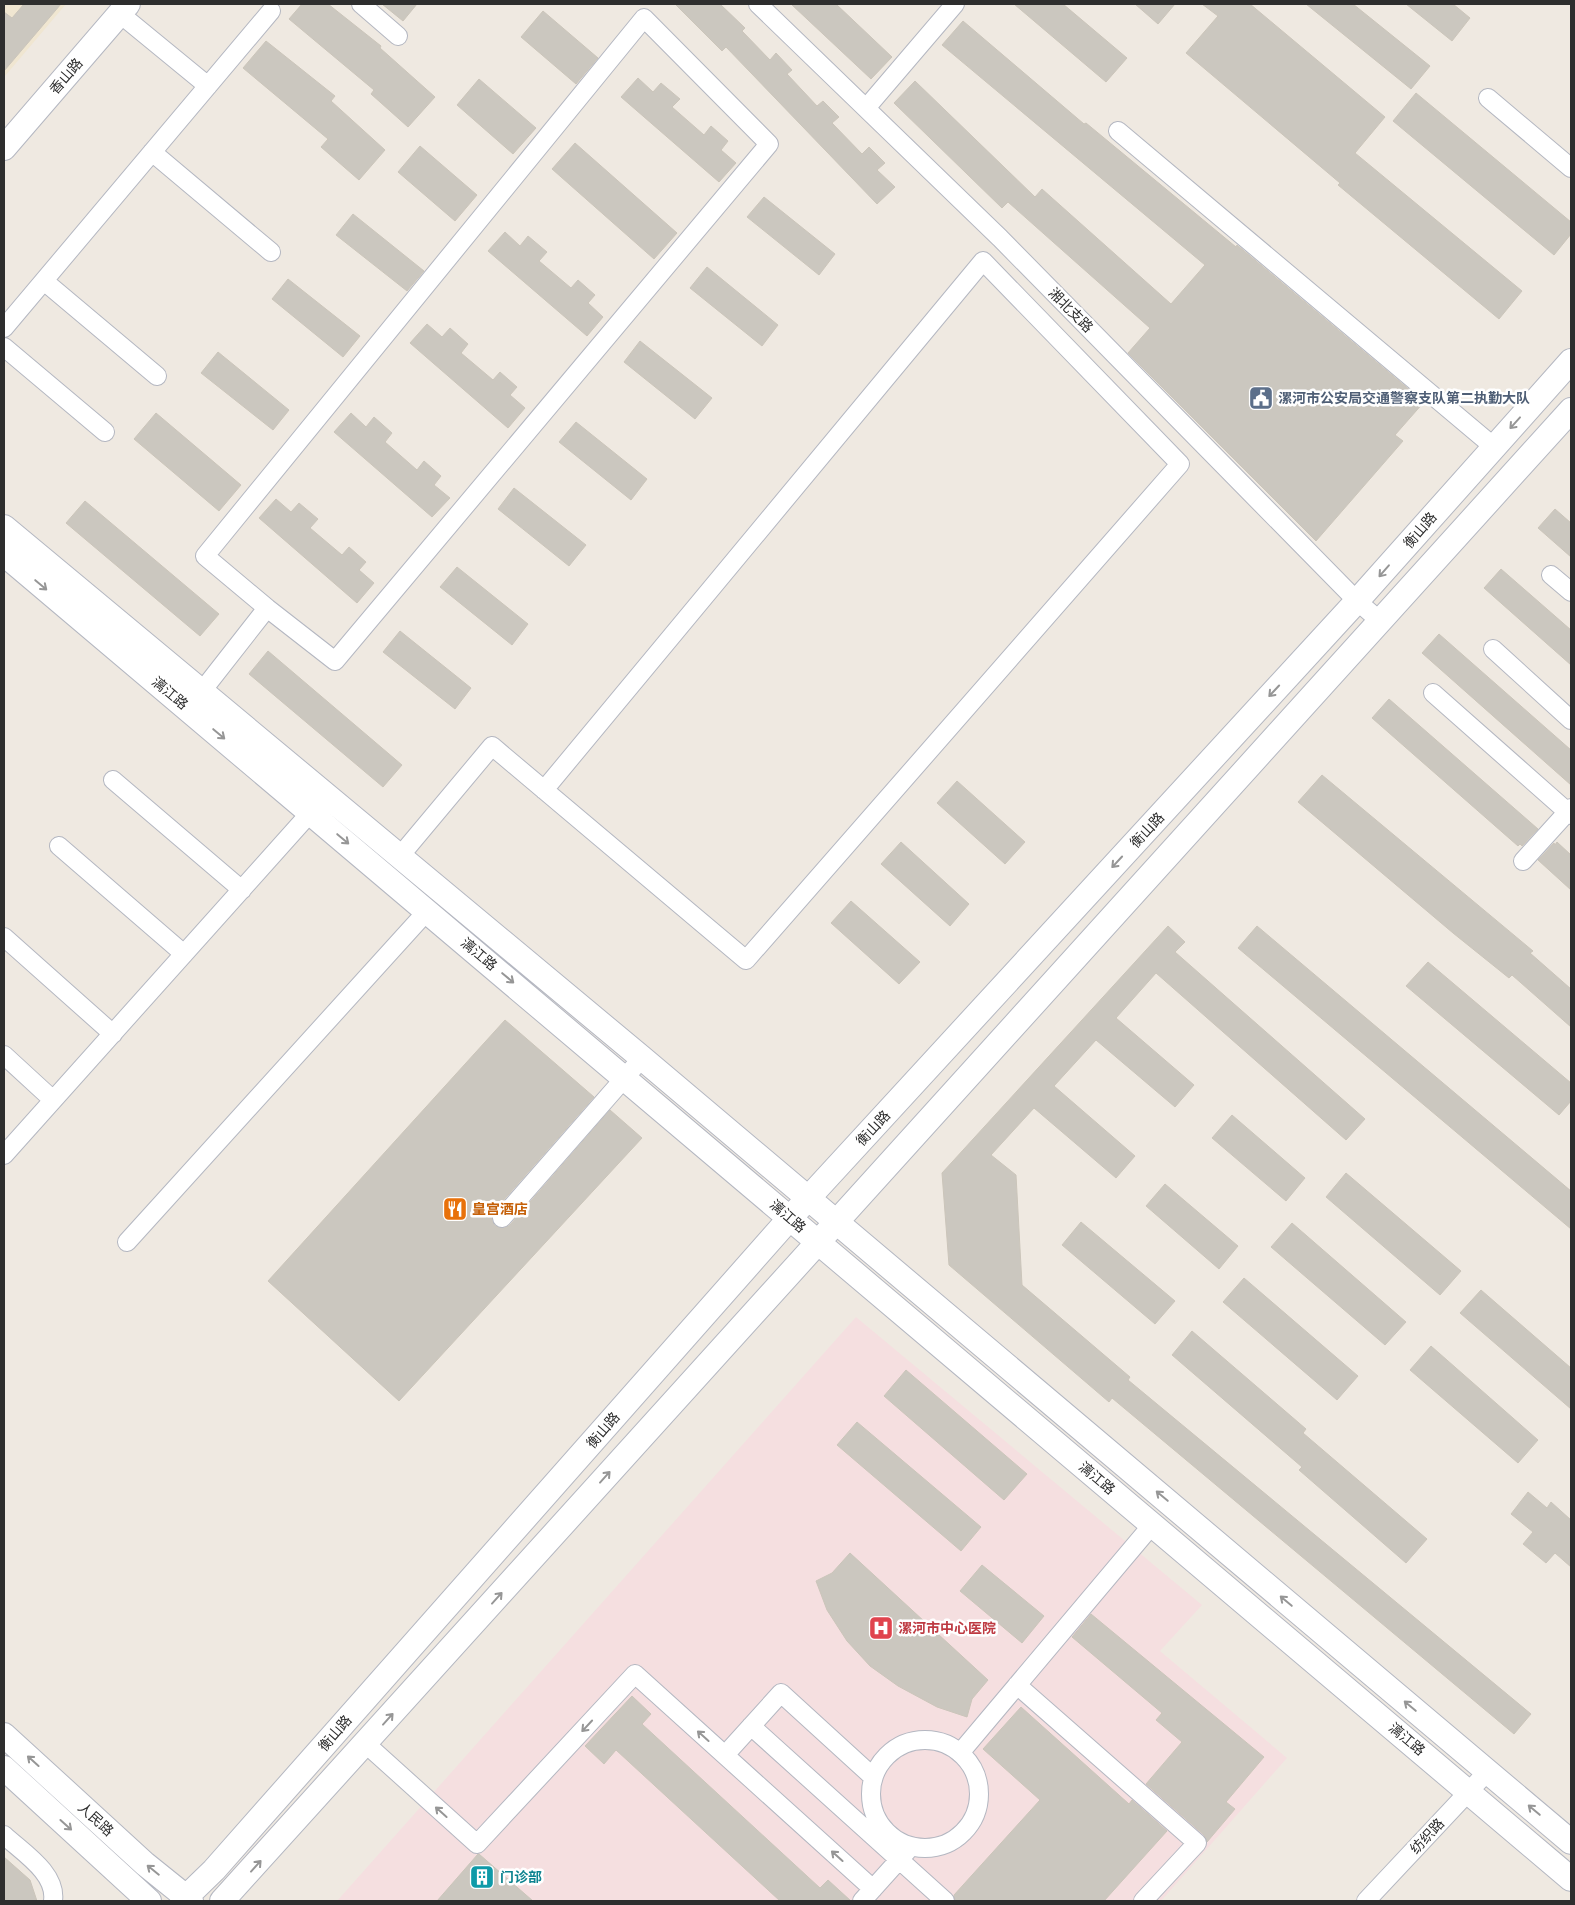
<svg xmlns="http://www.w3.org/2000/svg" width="1575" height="1905" viewBox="0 0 1575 1905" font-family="'Space Grotesk','Noto Sans SC',sans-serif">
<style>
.education{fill:#f0e6d1}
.medical{fill:#f5dfe0}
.building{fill:#cbc7bf;stroke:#cbc5ba}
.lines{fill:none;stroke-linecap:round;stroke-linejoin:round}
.street-casing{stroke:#b4b7c1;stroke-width:20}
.secondary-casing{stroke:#b4b7c1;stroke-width:26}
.street{stroke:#fff;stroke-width:18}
.secondary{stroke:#fff;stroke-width:24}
.oneway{stroke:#969696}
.labels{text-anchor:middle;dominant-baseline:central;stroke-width:5;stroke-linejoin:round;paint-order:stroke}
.street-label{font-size:14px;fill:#2e2e2e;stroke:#fff}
.service-label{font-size:14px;font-weight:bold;fill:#4e5e75;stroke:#fff;text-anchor:start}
.food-label{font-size:14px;font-weight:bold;fill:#c56008;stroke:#fff;text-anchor:start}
.health-label{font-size:14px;font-weight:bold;fill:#be3a42;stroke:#fff;text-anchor:start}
.culture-label{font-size:14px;font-weight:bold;fill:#0d838f;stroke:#fff;text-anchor:start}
</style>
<rect width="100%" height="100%" fill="#efe9e1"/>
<!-- education -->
<path class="education" d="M4 4H66L5 76 4 75Z"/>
<!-- medical -->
<path class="medical" d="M856 1317 1202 1605 1160 1651 1287 1758 1161 1901H337Z"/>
<!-- building -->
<path class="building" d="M24 4H61L4 71V12L12 18Z
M302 4H328L381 46 380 48 435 97 408 127 371 94 374 90 289 19Z
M382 4H417L403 21Z
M675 4H720L745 28 742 31 770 60 776 53 792 70 787 74 817 106 823 101 839 117 832 123 862 154 869 147 885 163 877 170 895 187 877 204 726 47 722 51Z
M791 4H836L892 57 871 79Z
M1014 4H1063L1127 58 1106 82Z
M1135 4H1175L1158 24Z
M1202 4H1250L1385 117 1355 153 1522 291 1499 319 1338 185 1340 183 1186 53 1218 16Z
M1306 4H1353L1430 66 1411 89Z
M1406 4H1453L1470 18 1452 41Z
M543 11 598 58 576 84 521 37Z
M963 21 1084 124 1086 123 1236 247 1237 245 1424 402 1395 435 1403 441 1316 541 1128 353 1150 328 1008 202 1002 208 894 103 915 81 1035 197 1042 189 1171 304 1205 265 942 45Z
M266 41 335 96 331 101 385 150 359 180 321 147 328 139 243 68Z
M638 78 653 92 661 83 680 99 672 107 704 135 711 126 728 141 721 150 736 163 719 182 621 97Z
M479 79 536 128 513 154 457 105Z
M1416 93 1571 222V234L1554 255 1393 121Z
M575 143 677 233 654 259 552 169Z
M420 146 477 195 455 221 398 172Z
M764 197 835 254 819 275 747 217Z
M353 214 424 271 407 291 336 235Z
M505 232 520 246 528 236 547 252 539 261 571 288 578 280 595 295 588 303 603 317 587 336 488 251Z
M707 267 778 325 762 346 690 288Z
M288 279 360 336 343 357 272 299Z
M427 324 442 337 450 328 468 344 461 353 493 380 500 372 517 387 510 395 525 408 508 428 410 343Z
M640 341 712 398 695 419 624 362Z
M218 352 289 410 273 430 201 373Z
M156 413 241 485 219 511 134 439Z
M351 413 366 427 374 417 392 433 385 442 417 470 424 461 441 476 434 485 450 498 432 517 334 432Z
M576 422 647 479 631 500 559 442Z
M514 488 586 545 569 566 498 509Z
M276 499 291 512 299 503 318 519 310 528 342 555 349 547 366 562 359 570 374 583 357 603 259 518Z
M85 501 219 614 200 636 66 523Z
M1555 509 1571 523V557L1538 528Z
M457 567 528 624 512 645 440 587Z
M1501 569 1571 630V665L1484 588Z
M400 631 471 688 455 709 383 652Z
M1439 634 1571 750V785L1422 653Z
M268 651 402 765 383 787 249 674Z
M1389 699 1538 829 1522 846 1520 844 1518 846 1372 718Z
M1322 775 1533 951 1530 953 1571 989V1027L1512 975 1509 978 1453 933 1298 802Z
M957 781 1025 842 1005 864 937 803Z
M901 842 969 904 950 926 881 864Z
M1557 842 1571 855V890L1538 860 1554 843 1555 845Z
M851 901 920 962 899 984 831 923Z
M1168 926 1185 942 1175 952 1365 1119 1346 1140 1156 973 1116 1018 1194 1085 1175 1107 1096 1040 1054 1086 1135 1156 1116 1178 1034 1108 991 1155 1016 1175 1022 1285 1130 1377 1128 1380 1531 1714 1514 1734 1112 1398 1109 1402 949 1265 942 1173Z
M1257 926 1571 1191V1229L1238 948Z
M1428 962 1571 1083V1101L1559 1115 1406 986Z
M505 1020 594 1097 494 1211 492 1221 495 1226 505 1228 510 1225 610 1110 642 1138 399 1401 268 1281Z
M1232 1115 1305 1178 1286 1201 1212 1138Z
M1346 1173 1461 1271 1440 1295 1326 1197Z
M1165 1184 1238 1246 1219 1269 1146 1206Z
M1081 1222 1175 1301 1155 1324 1062 1245Z
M1292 1223 1406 1322 1385 1345 1271 1247Z
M1244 1278 1358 1376 1337 1400 1223 1302Z
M1481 1290 1571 1368V1409L1460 1313Z
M1192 1331 1306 1429 1303 1433 1427 1539 1406 1563 1299 1470 1302 1467 1172 1355Z
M1431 1346 1538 1440 1518 1463 1410 1370Z
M906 1370 1027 1474 1004 1500 884 1396Z
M857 1422 981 1527 961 1551 837 1445Z
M1528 1492 1547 1508 1551 1502 1571 1520V1567L1555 1553 1546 1563 1523 1544 1533 1532 1511 1514Z
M850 1553 988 1680 972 1699 967 1717 937 1707 898 1686 870 1666 847 1641 827 1610 816 1581 832 1573Z
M982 1565 1044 1616 1022 1643 960 1591Z
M1091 1614 1264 1757 1226 1802 1235 1809 1207 1842 1204 1835 1146 1784 1182 1742 1156 1720 1162 1713 1072 1637Z
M632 1696 651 1714 642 1724 820 1888 828 1880 851 1901H780L616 1750 604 1764 585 1746Z
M1021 1707 1129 1804 1132 1800 1167 1831 1104 1901H955L954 1895 1040 1800 983 1749Z
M478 1854H479L533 1901H437Z
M4 1857 30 1880 37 1901H4Z"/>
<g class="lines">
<defs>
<path id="street" d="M361 4 398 36
M758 4 1000 238 1357 601 1380 621
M119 13 208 86
M1488 98 1571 168
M867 107 955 4
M1118 131 1494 447
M152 152 271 252
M44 281 157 376
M4 328 271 11
M4 347 105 432
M1551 575 1571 592
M1493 649 1571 720
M1433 693 1571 815
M195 700 267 608 335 661 769 144 644 18 205 556 267 608
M113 780 242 890
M59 846 184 954
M400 856 492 746 746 960 1180 464 983 261 544 790
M1523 861 1571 808
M4 937 113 1034
M4 1055 53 1100
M4 1155 311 812
M502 1218 642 1058
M127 1242 428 910
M1017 1685 1197 1843 1143 1901
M751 1726 945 1901
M871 1794a54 54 0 1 1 108 0a54 54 0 1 1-108 0Z
M366 1744 477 1844 635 1674 873 1889
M960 1753 1152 1525
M725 1755 781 1693 873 1777
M4 1835C22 1852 57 1873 53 1901
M862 1901 907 1851
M1366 1901 1488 1771"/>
<path id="secondary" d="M4 148 128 4
M4 527 642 1058 1571 1842
M4 554 1571 1879
M4 1735 145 1864 191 1901
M4 1768 149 1901
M182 1901 214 1870 790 1218 1357 601 1571 361
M222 1901 1571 410"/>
</defs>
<!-- street casing -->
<use href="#street" class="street-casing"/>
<!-- secondary casing -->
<use href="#secondary" class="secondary-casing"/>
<!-- street -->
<use href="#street" class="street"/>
<!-- secondary -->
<use href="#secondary" class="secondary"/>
</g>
<!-- one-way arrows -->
<defs><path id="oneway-shaft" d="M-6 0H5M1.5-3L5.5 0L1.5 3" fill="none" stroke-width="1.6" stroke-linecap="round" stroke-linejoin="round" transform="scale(1.25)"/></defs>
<g class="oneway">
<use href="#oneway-shaft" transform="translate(1515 423) rotate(132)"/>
<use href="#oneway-shaft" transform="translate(1384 571) rotate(131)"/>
<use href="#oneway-shaft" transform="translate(41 585) rotate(40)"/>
<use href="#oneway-shaft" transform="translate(1274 691) rotate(133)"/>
<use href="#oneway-shaft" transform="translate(219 734) rotate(40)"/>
<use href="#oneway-shaft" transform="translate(343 839) rotate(40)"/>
<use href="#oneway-shaft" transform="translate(1117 862) rotate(133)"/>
<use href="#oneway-shaft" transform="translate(508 978) rotate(40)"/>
<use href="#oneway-shaft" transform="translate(605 1477) rotate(-48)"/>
<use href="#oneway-shaft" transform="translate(1162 1496) rotate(-140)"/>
<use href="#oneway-shaft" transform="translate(497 1598) rotate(-48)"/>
<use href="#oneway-shaft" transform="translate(1286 1601) rotate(-140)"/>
<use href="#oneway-shaft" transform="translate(1410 1706) rotate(-140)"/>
<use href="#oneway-shaft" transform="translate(388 1719) rotate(-48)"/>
<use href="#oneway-shaft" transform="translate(587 1726) rotate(133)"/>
<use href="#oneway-shaft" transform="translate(703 1736) rotate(-138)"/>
<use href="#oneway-shaft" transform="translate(33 1761) rotate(-138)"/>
<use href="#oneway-shaft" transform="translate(1534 1810) rotate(-140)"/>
<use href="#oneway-shaft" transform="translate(441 1812) rotate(-138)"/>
<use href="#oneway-shaft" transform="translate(66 1825) rotate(42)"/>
<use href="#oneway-shaft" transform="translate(837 1856) rotate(-138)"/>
<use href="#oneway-shaft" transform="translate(256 1866) rotate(-48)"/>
<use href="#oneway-shaft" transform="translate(153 1870) rotate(-141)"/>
</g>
<!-- icons -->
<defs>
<symbol id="civic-square" viewBox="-11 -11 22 22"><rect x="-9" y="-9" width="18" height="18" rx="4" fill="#5c6f8a" stroke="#fff"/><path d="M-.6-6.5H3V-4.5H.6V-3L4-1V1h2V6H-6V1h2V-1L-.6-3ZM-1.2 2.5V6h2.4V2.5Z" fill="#fff"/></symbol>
<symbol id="restaurant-square" viewBox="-11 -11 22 22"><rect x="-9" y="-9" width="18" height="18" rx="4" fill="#e8710a" stroke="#fff"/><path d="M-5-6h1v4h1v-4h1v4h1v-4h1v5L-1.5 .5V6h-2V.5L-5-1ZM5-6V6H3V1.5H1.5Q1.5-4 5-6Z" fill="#fff"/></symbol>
<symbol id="hospital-square" viewBox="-11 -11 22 22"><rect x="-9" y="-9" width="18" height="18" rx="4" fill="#e0444e" stroke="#fff"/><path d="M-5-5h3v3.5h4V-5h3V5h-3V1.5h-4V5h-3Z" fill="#fff"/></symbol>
<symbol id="building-square" viewBox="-11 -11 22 22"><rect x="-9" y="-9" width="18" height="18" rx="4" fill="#0f9aa8" stroke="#fff"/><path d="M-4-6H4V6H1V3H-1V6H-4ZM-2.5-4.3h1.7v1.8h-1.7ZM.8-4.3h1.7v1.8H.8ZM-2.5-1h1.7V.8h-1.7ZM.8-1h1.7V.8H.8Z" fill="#fff"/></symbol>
</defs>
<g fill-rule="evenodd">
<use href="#civic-square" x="1247" y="384" width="28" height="28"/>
<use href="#restaurant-square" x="441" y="1195" width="28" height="28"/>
<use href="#hospital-square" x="867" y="1614" width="28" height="28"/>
<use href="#building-square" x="468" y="1863" width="28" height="28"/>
</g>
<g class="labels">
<!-- street labels -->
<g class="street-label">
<text transform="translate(66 76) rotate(-49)">香山路</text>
<text transform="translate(1071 310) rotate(45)">湘北支路</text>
<text transform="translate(1420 530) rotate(-49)">衡山路</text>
<text transform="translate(170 693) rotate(40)">漓江路</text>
<text transform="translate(1147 830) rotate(-47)">衡山路</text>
<text transform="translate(479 954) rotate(40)">漓江路</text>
<text transform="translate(873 1128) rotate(-47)">衡山路</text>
<text transform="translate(788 1216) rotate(41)">漓江路</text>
<text transform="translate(603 1430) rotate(-49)">衡山路</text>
<text transform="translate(1097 1478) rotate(40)">漓江路</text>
<text transform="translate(335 1733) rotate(-49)">衡山路</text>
<text transform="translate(1407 1739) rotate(40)">漓江路</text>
<text transform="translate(96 1819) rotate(42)">人民路</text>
<text transform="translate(1427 1836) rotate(-47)">纺织路</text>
</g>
<!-- service labels -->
<g class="service-label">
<text x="1278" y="398">漯河市公安局交通警察支队第二执勤大队</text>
</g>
<!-- food labels -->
<g class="food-label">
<text x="472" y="1209">皇宫酒店</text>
</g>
<!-- health labels -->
<g class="health-label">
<text x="898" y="1628">漯河市中心医院</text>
</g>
<!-- culture labels -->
<g class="culture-label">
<text x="500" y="1877">门诊部</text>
</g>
</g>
<!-- border -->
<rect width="1575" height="1905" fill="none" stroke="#2e2e2e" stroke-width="10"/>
</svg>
